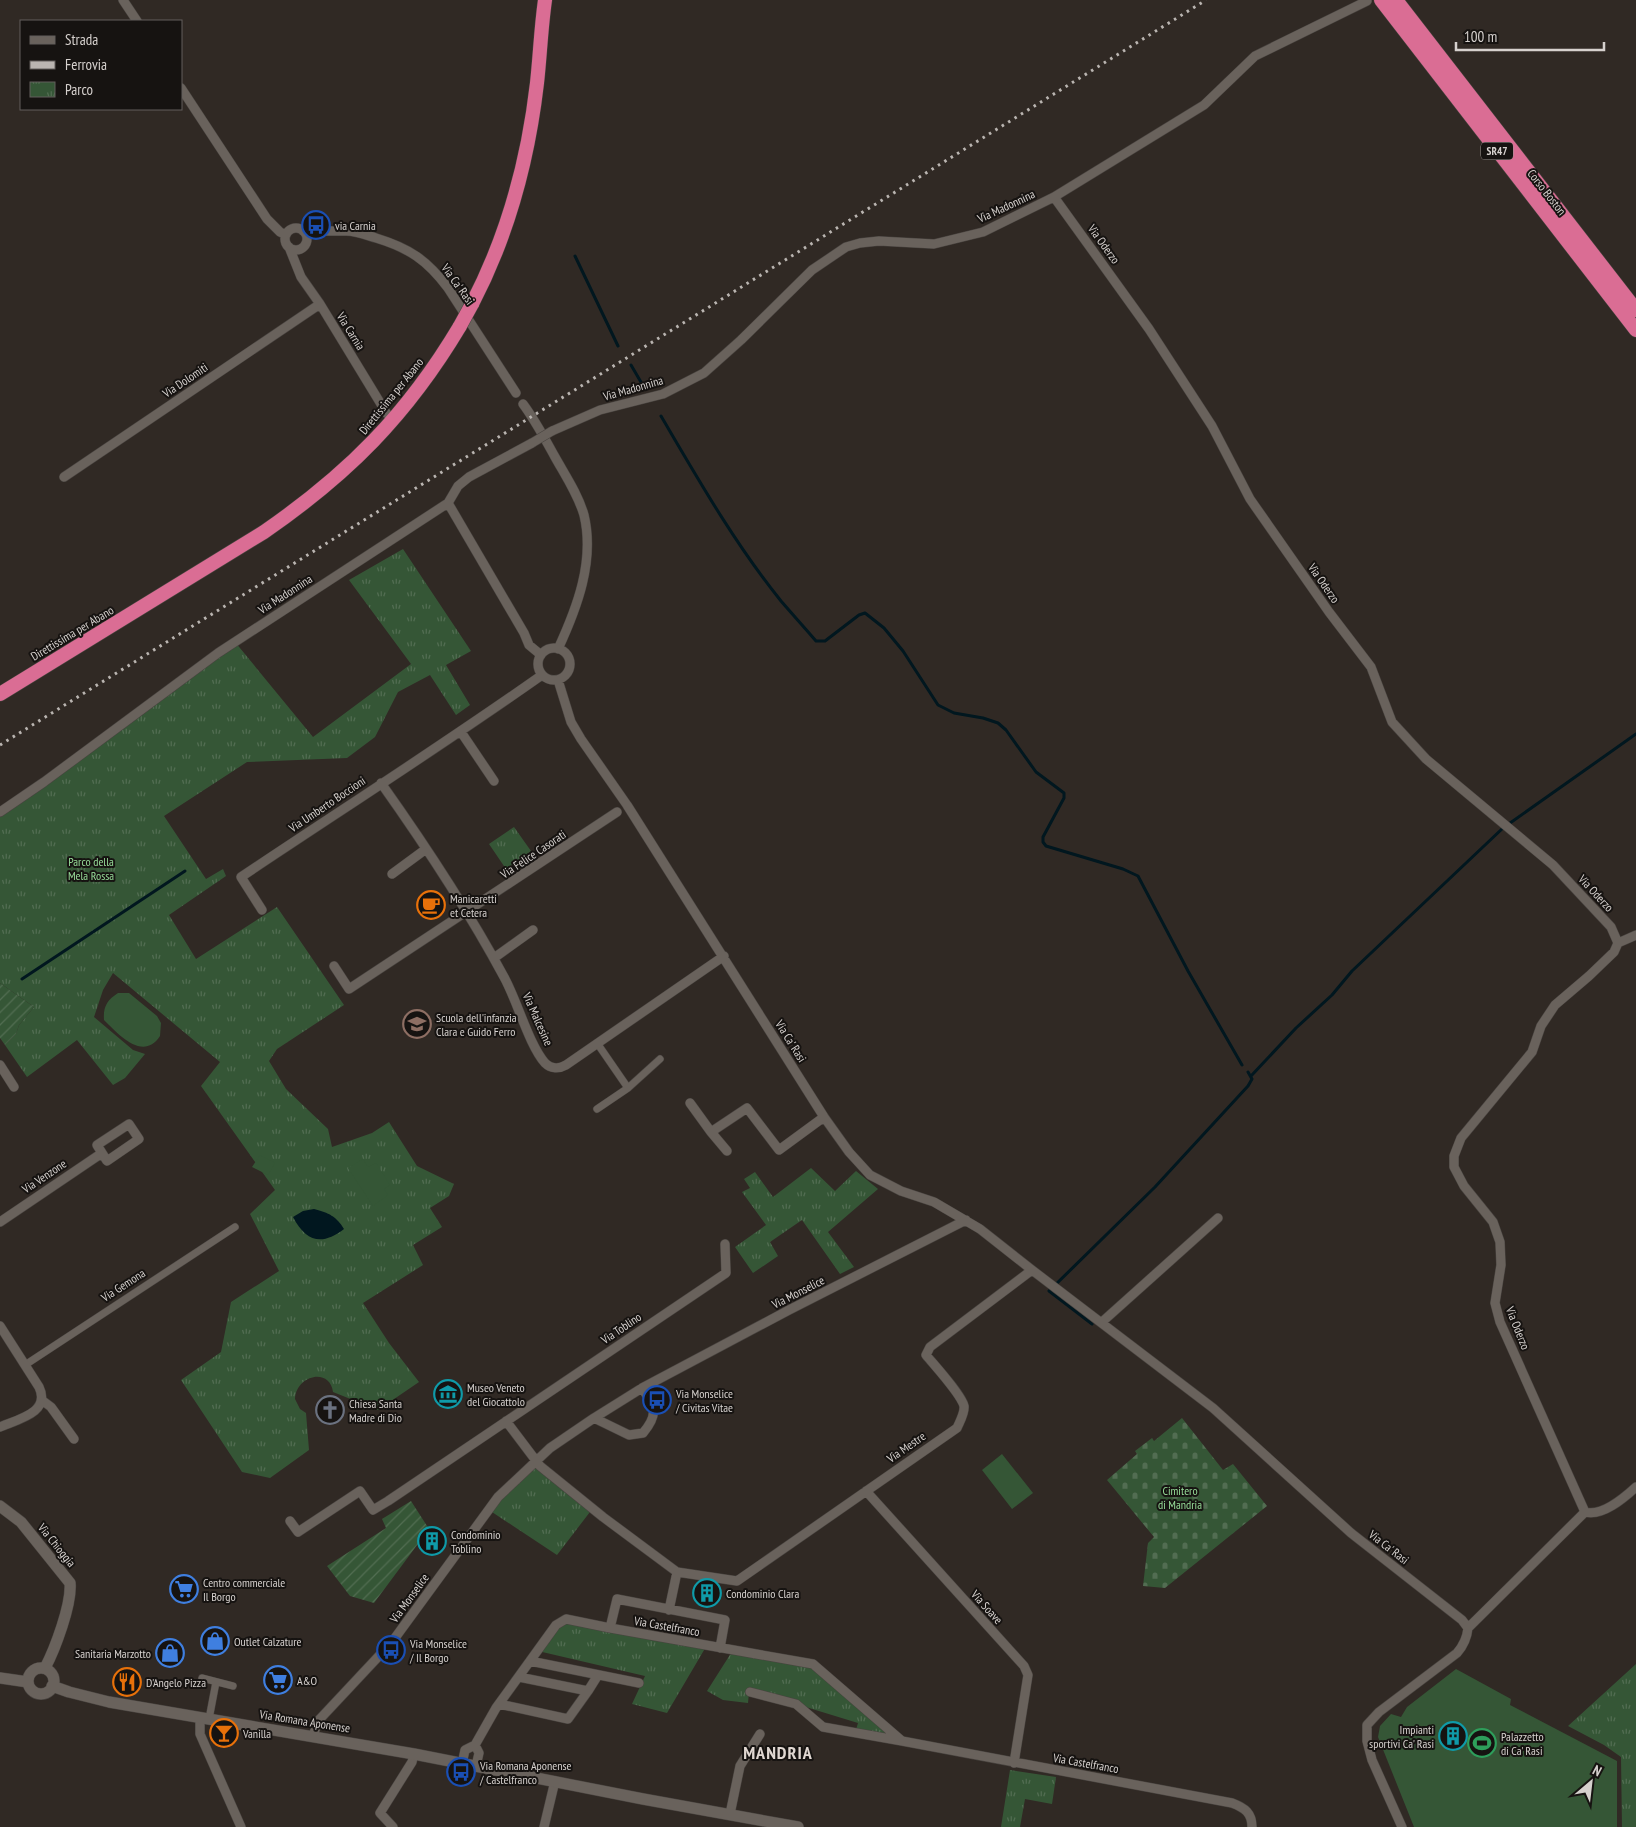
<svg xmlns="http://www.w3.org/2000/svg" width="1636" height="1827" viewBox="0 0 1636 1827" font-family="'PT Sans Narrow',sans-serif">
<style>
.cemetery{fill:url(#cemetery-stones)}
.park{fill:url(#park-tufts)}
.garden{fill:url(#garden-furrows)}
.pitch{fill:#355636}
.water{fill:#01171f}
.lines{fill:none;stroke-linecap:round;stroke-linejoin:round}
.stream{stroke:#01171f;stroke-width:3}
.pedestrian-casing{stroke:#494440;stroke-width:8}
.minor-casing{stroke:#494440;stroke-width:10}
.tertiary-casing{stroke:#494440;stroke-width:12}
.trunk-casing{stroke:#494440;stroke-width:15}
.pedestrian{stroke:#69625c;stroke-width:7}
.minor{stroke:#69625c;stroke-width:9}
.tertiary{stroke:#69625c;stroke-width:11}
.trunk{stroke:#da6d94;stroke-width:14}
.rail{stroke:#bab5b1;stroke-width:3;stroke-dasharray:2.5 5;stroke-linecap:butt}
.minor-bridge-casing{stroke:#494440;stroke-width:10;stroke-linecap:butt}
.trunk-bridge-casing{stroke:#494440;stroke-width:15;stroke-linecap:butt}
.minor-bridge{stroke:#69625c;stroke-width:9}
.trunk-bridge{stroke:#da6d94;stroke-width:14}
.labels{text-anchor:middle;dominant-baseline:central;stroke-width:4;stroke-linejoin:round;paint-order:stroke}
.shield{fill:#161311;stroke:#9c9895;stroke-width:1}
.shield-label{font-size:11px;font-weight:bold;fill:#d6d1ce}
.street-label{font-size:12px;fill:#d6d1ce;stroke:#161311}
.poi-label{font-size:12px;fill:#d6d1ce;stroke:#161311;text-anchor:start}
.park-label{font-size:12px;fill:#96db98;stroke:#161311}
.district-label{font-size:18px;font-weight:bold;letter-spacing:1px;fill:#e1d8d2;stroke:#161311}
</style>
<defs>
<pattern id="cemetery-stones" width="16" height="16" patternUnits="userSpaceOnUse" patternTransform="scale(1.25)"><rect width="16" height="16" fill="#355636"/><path d="M2 7V4a2 2 0 0 1 4 0v3zM10 15v-3a2 2 0 0 1 4 0v3z" fill="#526d52"/></pattern>
<pattern id="park-tufts" width="24" height="20" patternUnits="userSpaceOnUse" patternTransform="scale(1.25)"><rect width="24" height="20" fill="#355636"/><path d="M3 7l-1-3M5 7V3M7 7l1-3M15 17l-1-3M17 17v-4M19 17l1-3" fill="none" stroke="#526d52"/></pattern>
<pattern id="garden-furrows" width="10" height="10" patternUnits="userSpaceOnUse" patternTransform="scale(1.25)"><rect width="10" height="10" fill="#355636"/><path d="M-1 1l2-2M0 10L10 0M9 11l2-2" fill="none" stroke="#526d52"/></pattern>
</defs>
<rect width="100%" height="100%" fill="#302924"/>
<!-- cemetery -->
<path class="cemetery" d="M1182 1418 1223 1470 1233 1464 1267 1506 1165 1588 1143 1586 1148 1543 1154 1537 1107 1480 1137 1454 1135 1451 1152 1438 1154 1441Z"/>
<!-- park -->
<path class="park" d="M403 549 471 651 446 665 470 705 456 715 430 675 398 692 375 737 347 758 247 762 164 816 206 879 223 869 226 876 169 915 196 959 277 907 344 1005 277 1049 269 1061 286 1089 328 1129 332 1147 372 1133 389 1122 417 1166 454 1184 449 1196 430 1208 442 1227 413 1245 423 1265 363 1303 389 1343 419 1382 378 1410 333 1392C330 1367 296 1375 295 1399L300 1409 306 1413 309 1450 270 1478 242 1472 181 1380 221 1352 231 1302 279 1271 250 1214 275 1190 201 1086 220 1062 113 973 103 990 94 1017 133 1050 145 1054 125 1078 113 1085 77 1040 27 1077 5 1045 16 1034 19 1025 34 1007 0 983V809L235 642 313 737 411 664 349 580Z
M514 827 531 851 506 869 489 844Z
M811 1168 835 1191 856 1171 878 1189 828 1232 854 1267 840 1274 802 1220 770 1242 778 1256 753 1273 735 1247 766 1225 742 1192 750 1188 744 1179 755 1172 773 1197Z
M535 1461 593 1508 557 1555 489 1510Z
M566 1619 707 1645 667 1713 632 1704 645 1676 538 1651Z
M733 1650 813 1664 902 1741 855 1733 858 1723 796 1704 749 1692 748 1703 723 1700 707 1691Z
M1636 1664V1827H1622L1621 1757 1604 1745 1568 1726Z
M1010 1770 1056 1777 1052 1804 1025 1799 1020 1827H1001Z"/>
<!-- garden -->
<path class="garden" d="M0 983 34 1007 19 1025 16 1034 5 1045 0 1038Z
M411 1501 429 1529 374 1603 350 1596 327 1566 386 1528 382 1519Z"/>
<!-- pitch -->
<path class="pitch" d="M118 993H129L157 1016 161 1023 160 1036C143 1062 118 1034 104 1020 103 1007 107 1000 118 993Z
M260 1155 275 1163 268 1175 252 1167Z
M363 1159 368 1167 376 1163 390 1185 384 1189 388 1195 373 1206 348 1168Z
M1002 1454 1033 1493 1012 1509 982 1470Z
M1456 1669 1511 1699 1510 1705 1617 1761V1827H1414L1378 1737 1380 1726 1391 1714 1401 1717 1407 1707Z"/>
<!-- water -->
<path class="water" d="M314 1209C329 1213 336 1216 344 1229 322 1246 306 1242 293 1217L303 1211Z"/>
<g class="lines">
<!-- stream -->
<path class="stream" d="M575 256 618 346
M631 365 645 389
M661 416C698 479 735 544 781 601 793 615 805 628 816 641H825L859 615 865 613 884 628 903 651 938 705 954 713 983 718 998 723 1006 730 1036 772 1064 793V798L1043 837V842L1046 846 1123 869 1138 876 1188 971 1242 1065
M22 979 185 871
M1251 1076 1296 1028 1332 995 1352 971 1503 828 1636 734
M1092 1324 1049 1291 1155 1187 1248 1086 1252 1079 1248 1072"/>
<defs>
<path id="pedestrian" d="M597 1043 628 1088
M597 1109 628 1088 660 1059
M25 1365 235 1227
M202 1678 233 1686
M209 1719 216 1682"/>
<path id="minor" d="M123 0 137 21
M181 88 267 219 280 232 286 235
M1054 197 1149 329 1212 426 1250 499 1329 612 1371 667 1392 722 1426 759 1553 865 1611 927 1618 943 1614 952 1589 976 1555 1005 1541 1026 1532 1052 1461 1138 1454 1156V1167L1464 1186 1493 1222 1500 1242 1501 1265 1495 1303 1500 1322 1585 1512 1468 1628
M285 239a11 11 0 1 1 22 0a11 11 0 1 1-22 0Z
M303 231C317 231 332 231 346 231 356 231 366 235 376 238 409 248 427 260 448 288L516 393
M289 247 301 277 320 304 387 414
M523 404C535 420 545 439 555 457 565 475 578 494 584 515 595 561 577 608 558 649
M552 431 600 410 663 394 704 373 741 340 812 270 846 247 860 243 879 241 934 244 983 232 1054 197 1204 105 1255 56 1367 1
M64 477 320 304
M448 503 524 633 529 645 541 655
M538 664a16 16 0 1 1 32 0a16 16 0 1 1-32 0Z
M558 680 571 722 581 739 627 805 824 1117 849 1152 870 1175 901 1191 934 1202 980 1229 1032 1270 1213 1408 1351 1533 1462 1620 1468 1628C1467 1638 1464 1645 1457 1653L1379 1712 1367 1725V1741L1372 1760 1402 1827
M461 732 494 781
M381 783C425 845 468 910 504 977 517 1000 529 1045 545 1063 551 1069 559 1069 566 1065L724 956
M0 812 44 782 218 653 448 503 458 486 469 477 532 443
M392 874 426 849
M262 910 241 877C341 810 443 745 542 675
M1618 943 1636 935
M494 958 533 930
M334 966 349 989 617 812
M0 1065 14 1087
M690 1103 711 1132 747 1108 779 1150 824 1117
M129 1124 139 1139 107 1161 97 1145Z
M711 1132 727 1151
M0 1222 102 1153
M1102 1322 1218 1218
M0 1326 39 1387C51 1412 19 1419 0 1427
M43 1401 51 1407 74 1439
M594 1418 629 1435 643 1433C659 1414 655 1407 642 1388
M506 1421 540 1466 603 1517 677 1572 737 1581 957 1428C960 1421 965 1413 964 1406 961 1394 935 1366 926 1355L930 1347 1032 1270
M866 1491 1024 1666 1028 1675 1014 1763
M1585 1512C1602 1517 1624 1498 1636 1487
M290 1521 298 1532 360 1491 373 1510 388 1501 726 1273 725 1244
M669 1610 677 1572
M610 1628 617 1599 725 1620 720 1648
M530 1661 639 1683
M588 1691 598 1675
M750 1692 796 1704 823 1727 902 1741
M499 1704 568 1719 588 1691 519 1677
M200 1718V1734L241 1827
M313 1736 318 1721 392 1642 498 1497 550 1448 594 1418 642 1388 789 1310 966 1220
M475 1745 479 1753 476 1766
M462 1764 465 1750 475 1745 496 1708 556 1625 566 1619 610 1628 813 1664 902 1741 1232 1803C1245 1808 1252 1813 1252 1827
M730 1814 740 1766 760 1734
M393 1827 380 1813 412 1762 414 1754
M544 1827 555 1781"/>
<path id="tertiary" d="M0 1506 21 1522 70 1583C72 1604 55 1649 45 1668
M28 1681a13 13 0 1 1 26 0a13 13 0 1 1-26 0Z
M0 1678 28 1682
M52 1686 69 1692 109 1702 414 1754 643 1799 798 1827"/>
<path id="trunk" d="M1381 0 1636 330
M1396 0 1636 310
M472 304C508 235 528 161 537 83 540 56 541 28 545 0
M0 694 264 532C348 474 407 415 460 326"/>
</defs>
<!-- pedestrian casing -->
<use href="#pedestrian" class="pedestrian-casing"/>
<!-- minor casing -->
<use href="#minor" class="minor-casing"/>
<!-- tertiary casing -->
<use href="#tertiary" class="tertiary-casing"/>
<!-- trunk casing -->
<use href="#trunk" class="trunk-casing"/>
<!-- pedestrian -->
<use href="#pedestrian" class="pedestrian"/>
<!-- minor -->
<use href="#minor" class="minor"/>
<!-- tertiary -->
<use href="#tertiary" class="tertiary"/>
<!-- trunk -->
<use href="#trunk" class="trunk"/>
<!-- rail -->
<path class="rail" d="M0 745 1206 0"/>
<defs>
<path id="minor-bridge" d="M532 443 552 431"/>
<path id="trunk-bridge" d="M460 326 472 304"/>
</defs>
<!-- minor-bridge casing -->
<use href="#minor-bridge" class="minor-bridge-casing"/>
<!-- trunk-bridge casing -->
<use href="#trunk-bridge" class="trunk-bridge-casing"/>
<!-- minor-bridge -->
<use href="#minor-bridge" class="minor-bridge"/>
<!-- trunk-bridge -->
<use href="#trunk-bridge" class="trunk-bridge"/>
</g>
<!-- icons -->
<defs>
<symbol id="bus-ring" viewBox="-11 -11 22 22"><circle r="9.5" fill="#161311" stroke="#1a4fb4" stroke-width="1.5"/><path d="M-5-6H5V4H4V6H2V4H-2V6H-4V4H-5ZM-3.5-4V0h7V-4ZM-3.5 1.2v1.5H-2V1.2ZM2 1.2v1.5H3.5V1.2Z" fill="#1a4fb4"/></symbol>
<symbol id="cafe-ring" viewBox="-11 -11 22 22"><circle r="9.5" fill="#161311" stroke="#e8710a" stroke-width="1.5"/><path d="M-5.5-4.5H6V0H3Q3 3.5 0 3.5H-2.5Q-5.5 3.5-5.5 0ZM3-3.2v2h1.7v-2ZM-6 4.5H4V6H-6Z" fill="#e8710a"/></symbol>
<symbol id="school-ring" viewBox="-11 -11 22 22"><circle r="9.5" fill="#161311" stroke="#8d6e63" stroke-width="1.5"/><path d="M0-5L7-2L0 1L-7-2ZM-4 1L0 2.5L4 1V4Q0 6-4 4Z" fill="#8d6e63"/></symbol>
<symbol id="museum-ring" viewBox="-11 -11 22 22"><circle r="9.5" fill="#161311" stroke="#0f9aa8" stroke-width="1.5"/><path d="M0-6L6-3V-2H-6V-3ZM-5-1h2V3h-2ZM-1-1h2V3h-2ZM3-1h2V3H3ZM-6 4H6V6H-6Z" fill="#0f9aa8"/></symbol>
<symbol id="church-ring" viewBox="-11 -11 22 22"><circle r="9.5" fill="#161311" stroke="#6b7280" stroke-width="1.5"/><path d="M-1.2-6h2.4v3.5h3.3v2.4h-3.3V6h-2.4V-.1h-3.3v-2.4h3.3Z" fill="#6b7280"/></symbol>
<symbol id="building-ring" viewBox="-11 -11 22 22"><circle r="9.5" fill="#161311" stroke="#0f9aa8" stroke-width="1.5"/><path d="M-4-6H4V6H1V3H-1V6H-4ZM-2.5-4.3h1.7v1.8h-1.7ZM.8-4.3h1.7v1.8H.8ZM-2.5-1h1.7V.8h-1.7ZM.8-1h1.7V.8H.8Z" fill="#0f9aa8"/></symbol>
<symbol id="supermarket-ring" viewBox="-11 -11 22 22"><circle r="9.5" fill="#161311" stroke="#3f7fe0" stroke-width="1.5"/><path d="M-6-5.5h2.5l.6 2H6L4.5 2H-2.5L-4.4-4H-6ZM-1.5 3.2a1.3 1.3 0 1 0 .1 0ZM3 3.2a1.3 1.3 0 1 0 .1 0Z" fill="#3f7fe0"/></symbol>
<symbol id="shop-ring" viewBox="-11 -11 22 22"><circle r="9.5" fill="#161311" stroke="#3f7fe0" stroke-width="1.5"/><path d="M-5-2.5h2.3a2.7 3.5 0 0 1 5.4 0H5L5.5 6h-11ZM-1.5-2.5h3a1.5 2.3 0 0 0-3 0Z" fill="#3f7fe0"/></symbol>
<symbol id="restaurant-ring" viewBox="-11 -11 22 22"><circle r="9.5" fill="#161311" stroke="#e8710a" stroke-width="1.5"/><path d="M-5-6h1v4h1v-4h1v4h1v-4h1v5L-1.5 .5V6h-2V.5L-5-1ZM5-6V6H3V1.5H1.5Q1.5-4 5-6Z" fill="#e8710a"/></symbol>
<symbol id="bar-ring" viewBox="-11 -11 22 22"><circle r="9.5" fill="#161311" stroke="#e8710a" stroke-width="1.5"/><path d="M-6-5H6L.8 .8V4.5H3.5V6h-7V4.5H-.8V.8Z" fill="#e8710a"/></symbol>
<symbol id="stadium-ring" viewBox="-11 -11 22 22"><circle r="9.5" fill="#161311" stroke="#2e9e5b" stroke-width="1.5"/><path d="M0-5a6.5 5 0 1 0 0 10a6.5 5 0 1 0 0-10ZM-3.5-1.8h7v3.6h-7Z" fill="#2e9e5b"/></symbol>
</defs>
<g fill-rule="evenodd">
<use href="#bus-ring" x="300" y="209" width="32" height="32"/>
<use href="#cafe-ring" x="415" y="889" width="32" height="32"/>
<use href="#school-ring" x="401" y="1008" width="32" height="32"/>
<use href="#museum-ring" x="432" y="1378" width="32" height="32"/>
<use href="#bus-ring" x="641" y="1384" width="32" height="32"/>
<use href="#church-ring" x="314" y="1394" width="32" height="32"/>
<use href="#building-ring" x="416" y="1525" width="32" height="32"/>
<use href="#supermarket-ring" x="168" y="1573" width="32" height="32"/>
<use href="#building-ring" x="691" y="1577" width="32" height="32"/>
<use href="#shop-ring" x="199" y="1625" width="32" height="32"/>
<use href="#bus-ring" x="375" y="1634" width="32" height="32"/>
<use href="#shop-ring" x="154" y="1637" width="32" height="32"/>
<use href="#supermarket-ring" x="262" y="1664" width="32" height="32"/>
<use href="#restaurant-ring" x="111" y="1666" width="32" height="32"/>
<use href="#bar-ring" x="208" y="1717" width="32" height="32"/>
<use href="#building-ring" x="1437" y="1720" width="32" height="32"/>
<use href="#stadium-ring" x="1466" y="1727" width="32" height="32"/>
<use href="#bus-ring" x="445" y="1756" width="32" height="32"/>
</g>
<g class="labels">
<!-- shield labels -->
<rect class="shield" x="1481" y="142.5" width="32" height="17" rx="4"/>
<g class="shield-label">
<text x="1497" y="151">SR47</text>
</g>
<!-- street labels -->
<g class="street-label">
<text transform="translate(1547 192) rotate(52)">Corso Boston</text>
<text transform="translate(1006 206) rotate(-25)">Via Madonnina</text>
<text transform="translate(1104 244) rotate(54)">Via Oderzo</text>
<text transform="translate(458 284) rotate(54)">Via Ca' Rasi</text>
<text transform="translate(351 331) rotate(58)">Via Carnia</text>
<text transform="translate(185 380) rotate(-34)">Via Dolomiti</text>
<text transform="translate(633 388) rotate(-16)">Via Madonnina</text>
<text transform="translate(391 396) rotate(-51)">Direttissima per Abano</text>
<text transform="translate(1324 583) rotate(55)">Via Oderzo</text>
<text transform="translate(285 594) rotate(-33)">Via Madonnina</text>
<text transform="translate(72 633) rotate(-31)">Direttissima per Abano</text>
<text transform="translate(327 804) rotate(-34)">Via Umberto Boccioni</text>
<text transform="translate(533 854) rotate(-34)">Via Felice Casorati</text>
<text transform="translate(1596 893) rotate(47)">Via Oderzo</text>
<text transform="translate(538 1019) rotate(66)">Via Malcesine</text>
<text transform="translate(791 1041) rotate(58)">Via Ca' Rasi</text>
<text transform="translate(44 1176) rotate(-34)">Via Venzone</text>
<text transform="translate(123 1285) rotate(-33)">Via Gemona</text>
<text transform="translate(798 1292) rotate(-27)">Via Monselice</text>
<text transform="translate(621 1328) rotate(-34)">Via Toblino</text>
<text transform="translate(1518 1328) rotate(68)">Via Oderzo</text>
<text transform="translate(906 1447) rotate(-35)">Via Mestre</text>
<text transform="translate(57 1545) rotate(51)">Via Chioggia</text>
<text transform="translate(1389 1547) rotate(38)">Via Ca' Rasi</text>
<text transform="translate(409 1598) rotate(-54)">Via Monselice</text>
<text transform="translate(987 1607) rotate(48)">Via Soave</text>
<text transform="translate(667 1626) rotate(10)">Via Castelfranco</text>
<text transform="translate(305 1721) rotate(9)">Via Romana Aponense</text>
<text transform="translate(1086 1763) rotate(10)">Via Castelfranco</text>
</g>
<!-- poi labels -->
<g class="poi-label">
<text x="335" y="225">via Carnia</text>
<text x="450" y="898">Manicaretti<tspan x="450" dy="14">et Cetera</tspan></text>
<text x="436" y="1017">Scuola dell'infanzia<tspan x="436" dy="14">Clara e Guido Ferro</tspan></text>
<text x="467" y="1387">Museo Veneto<tspan x="467" dy="14">del Giocattolo</tspan></text>
<text x="676" y="1393">Via Monselice<tspan x="676" dy="14">/ Civitas Vitae</tspan></text>
<text x="349" y="1403">Chiesa Santa<tspan x="349" dy="14">Madre di Dio</tspan></text>
<text x="451" y="1534">Condominio<tspan x="451" dy="14">Toblino</tspan></text>
<text x="203" y="1582">Centro commerciale<tspan x="203" dy="14">Il Borgo</tspan></text>
<text x="726" y="1593">Condominio Clara</text>
<text x="234" y="1641">Outlet Calzature</text>
<text x="410" y="1643">Via Monselice<tspan x="410" dy="14">/ Il Borgo</tspan></text>
<text x="151" y="1653" text-anchor="end">Sanitaria Marzotto</text>
<text x="297" y="1680">A&amp;O</text>
<text x="146" y="1682">D'Angelo Pizza</text>
<text x="1434" y="1729" text-anchor="end">Impianti<tspan x="1434" dy="14">sportivi Ca' Rasi</tspan></text>
<text x="243" y="1733">Vanilla</text>
<text x="1501" y="1736">Palazzetto<tspan x="1501" dy="14">di Ca' Rasi</tspan></text>
<text x="480" y="1765">Via Romana Aponense<tspan x="480" dy="14">/ Castelfranco</tspan></text>
</g>
<!-- park labels -->
<g class="park-label">
<text x="91" y="861">Parco della<tspan x="91" dy="14">Mela Rossa</tspan></text>
<text x="1180" y="1490">Cimitero<tspan x="1180" dy="14">di Mandria</tspan></text>
</g>
<!-- district labels -->
<g class="district-label">
<text x="778" y="1752">MANDRIA</text>
</g>
</g>
<!-- legend -->
<rect x="20" y="20" width="162" height="90" fill="#161311" stroke="#635f5d"/>
<rect x="30" y="36" width="25" height="8" fill="#69625c" stroke="#635f5d"/>
<text x="65" y="45" font-size="15" fill="#d6d1ce">Strada</text>
<rect x="30" y="61" width="25" height="8" fill="#bab5b1" stroke="#635f5d"/>
<text x="65" y="70" font-size="15" fill="#d6d1ce">Ferrovia</text>
<rect x="30" y="82" width="25" height="15" fill="url(#park-tufts)" stroke="#635f5d"/>
<text x="65" y="95" font-size="15" fill="#d6d1ce">Parco</text>
<!-- north arrow -->
<g transform="translate(1591 1782) rotate(28)" stroke="#161311" stroke-width="4" paint-order="stroke">
<path d="M0-4L9 19L0 12L-9 19Z" fill="#d6d1ce"/>
<text y="-8" font-size="14" font-weight="bold" text-anchor="middle" fill="#d6d1ce">N</text>
</g>
<!-- scale -->
<path d="M1456 42v8h148v-8" fill="none" stroke="#d6d1ce" stroke-width="2.5"/>
<text x="1464" y="42" font-size="15" fill="#d6d1ce" stroke="#161311" stroke-width="4" paint-order="stroke">100 m</text>
</svg>
